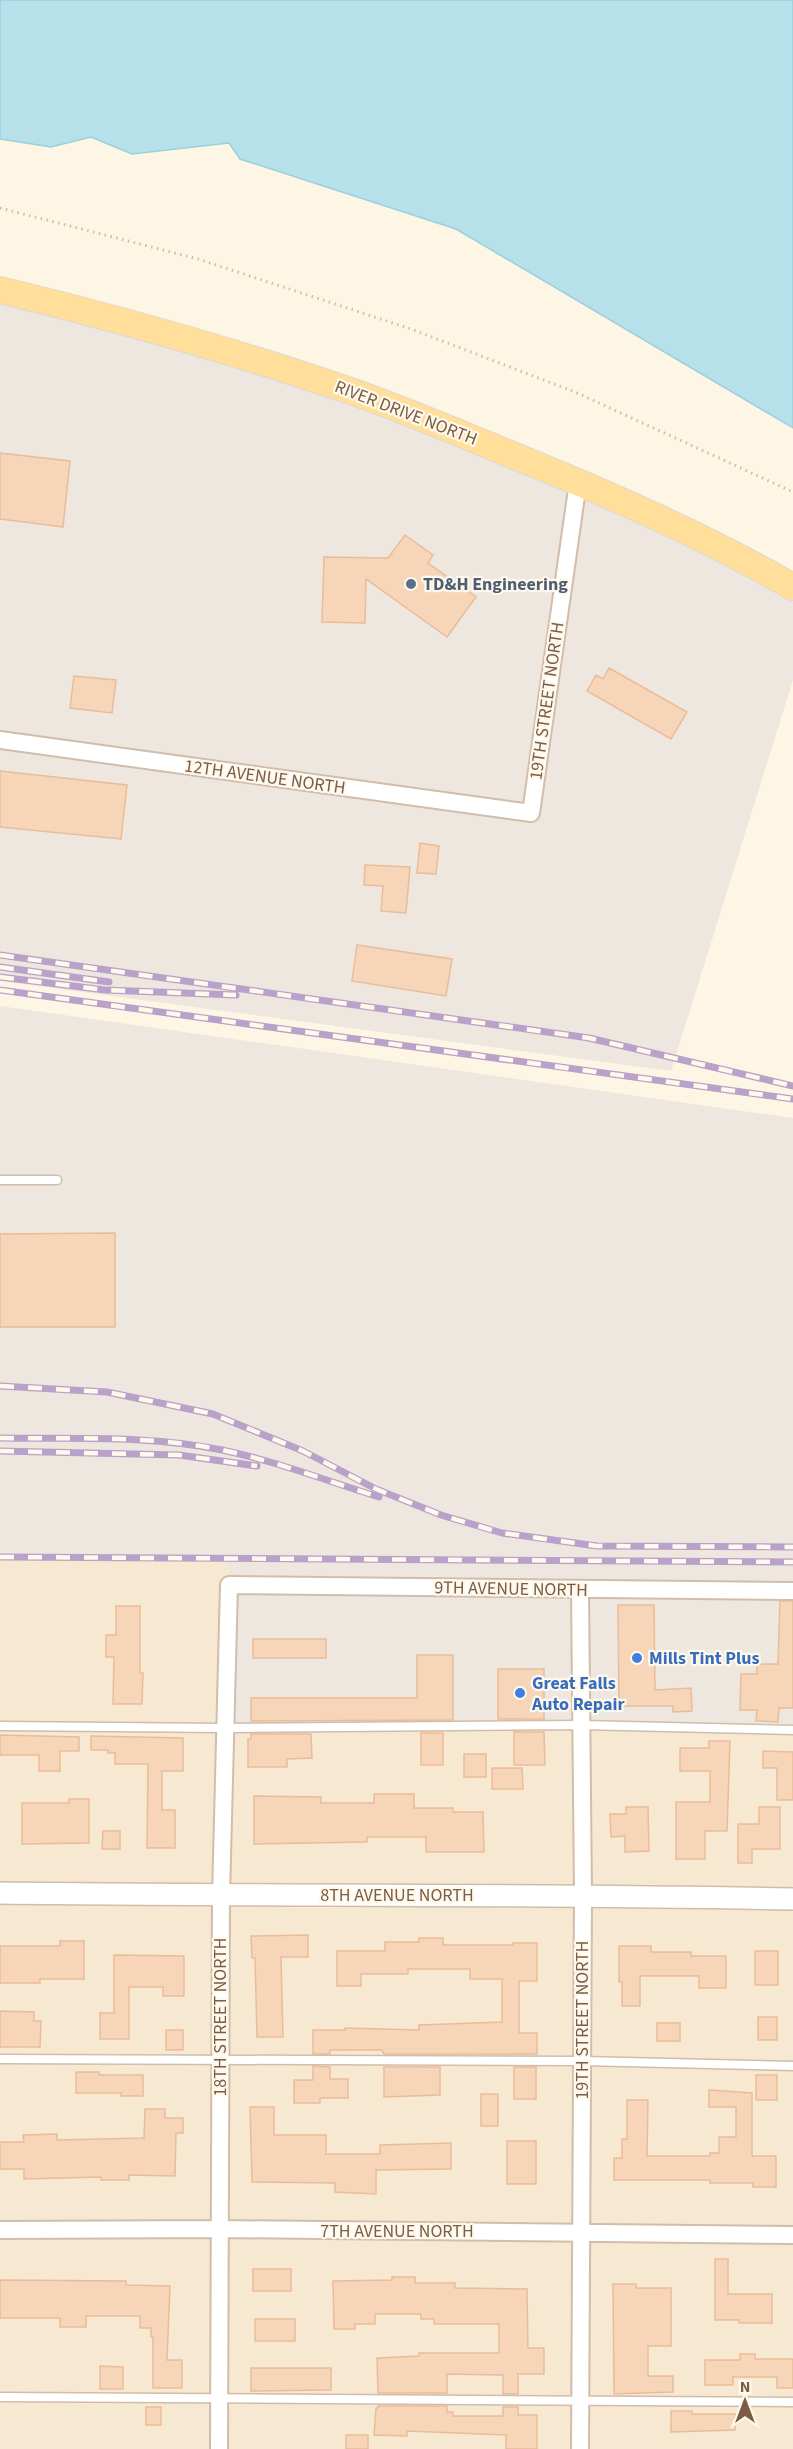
<svg xmlns="http://www.w3.org/2000/svg" width="793" height="2449" viewBox="0 0 793 2449" font-family="'Source Sans 3',sans-serif">
<style>
.residential{fill:#f7e8d2}
.industrial{fill:#eee7df}
.water{fill:#b6e0ea;stroke:#9ccfdd;stroke-width:1.5}
.building{fill:#f6d5b9;stroke:#eabc98;stroke-width:1.5}
.lines{fill:none;stroke-linecap:round;stroke-linejoin:round}
.service-casing{stroke:#d1bda9;stroke-width:11}
.minor-casing{stroke:#d1bda9;stroke-width:20}
.tertiary-casing{stroke:#d1bda9;stroke-width:24}
.primary-casing{stroke:#dfd8d3;stroke-width:28}
.path{stroke:#dcb89c;stroke-width:3;stroke-dasharray:1.5 4.5;stroke-linecap:butt}
.service{stroke:#fff;stroke-width:8}
.minor{stroke:#fff;stroke-width:16}
.tertiary{stroke:#fff;stroke-width:21}
.primary{stroke:#ffdf9a;stroke-width:26}
.rail-casing{stroke:#b9a1c9;stroke-width:7}
.rail{stroke:#fff9ec;stroke-width:4.5;stroke-dasharray:14;stroke-linecap:butt}
.service-dot{fill:#5c6f8a;stroke:#fff9ec;stroke-width:2}
.shop-dot{fill:#3f7fe0;stroke:#fff9ec;stroke-width:2}
.labels{text-anchor:middle;dominant-baseline:central;stroke-width:4.5;stroke-linejoin:round;paint-order:stroke}
.street-label{font-size:18px;fill:#7a5c47;stroke:#fff9ec}
.service-label{font-size:18px;font-weight:bold;fill:#4e5e75;stroke:#fff9ec;text-anchor:start}
.shop-label{font-size:18px;font-weight:bold;fill:#366cbe;stroke:#fff9ec;text-anchor:start}
</style>
<rect width="100%" height="100%" fill="#fef6e4"/>
<!-- residential -->
<path class="residential" d="M0 1557 229 1559V1585L581 1725 793 1730V2449H0Z"/>
<!-- industrial -->
<path class="industrial" d="M0 290 338 386 793 589V680L671 1071 0 981Z
M0 1006 793 1118V1730L581 1725 225 1728 229 1559 0 1557Z"/>
<!-- water -->
<path class="water" d="M0 0H793V428L456 229 240 159 229 143 132 154 91 137 51 147 0 139Z"/>
<!-- building -->
<path class="building" d="M0 453 70 461 63 527 0 519Z
M405 535 433 555 428 563 476 597 447 637 366 579 365 623 322 622 324 557 388 558Z
M609 668 687 712 671 739 587 691 596 675 603 679Z
M74 676 116 680 112 713 70 708Z
M0 771 127 785 121 839 0 827Z
M420 843 439 846 436 874 417 873Z
M365 865 410 867 406 913 381 911 383 886 364 885Z
M357 945 452 959 446 996 352 981Z
M115 1233V1327H0V1234Z
M780 1601H793V1708H779L778 1722 756 1721 757 1710H740L741 1674H757V1664H778Z
M618 1605H654L655 1690 691 1688 692 1711 673 1712V1706H619Z
M116 1606H140V1673H143L142 1704H113L114 1657H106V1635H116Z
M253 1639H326V1658H253Z
M417 1655H453V1720L251 1721V1698H417Z
M498 1669H544V1719H498Z
M514 1732H544L545 1765H514Z
M421 1733H443V1765H421Z
M251 1734H311L312 1758 287 1759V1767H248V1739H251Z
M0 1735 79 1737V1751H60V1771H39V1755H0Z
M91 1736 183 1738V1771H162V1810H175V1848H147L148 1764H115V1753H108V1750H91Z
M709 1741H730L727 1831H705V1859H676V1802H710V1771H680V1748H709Z
M763 1751 793 1752V1800H777V1768H763Z
M464 1754H486V1777H464Z
M492 1768H522L523 1789H492Z
M374 1794H414V1808H453V1812H483L484 1852H426V1837H367V1842L254 1844V1796L321 1797V1803H374Z
M69 1799H89V1843L22 1844V1803H69Z
M626 1807H648L649 1851 625 1852V1836L611 1837 610 1814H626Z
M759 1807H780V1849H752V1863H738V1824H759Z
M103 1831H120V1849H102Z
M308 1935V1957H281L283 2037H257L255 1958H252L251 1936Z
M419 1938H443V1945H513V1943H537V1981H519V2033H537V2054H384L382 2050H330V2054H313V2030H345V2028L419 2030V2025L502 2022V1979H470V1969H408V1974H361V1986H337V1951H385V1942H419Z
M60 1941H84V1979H40V1983H0V1946H60Z
M619 1946H651V1952H691V1956H726V1988H699V1976H640V2006H622V1982H619Z
M755 1951H778V1985H755Z
M114 1955 184 1956V1996H163V1987H129V2039H100V2013H114Z
M0 2011 34 2012V2021H41L40 2047H0Z
M758 2017H777V2040H758Z
M657 2023H680V2041H657Z
M166 2030H183V2050H166Z
M313 2066 330 2067V2079H348V2098H320V2103H294V2080H313Z
M384 2067H440V2095L384 2097Z
M514 2067H536V2099H514Z
M76 2072H99V2075H143V2096H121V2093H76Z
M756 2075H777V2100H756Z
M709 2090 752 2093V2156H776V2187H753V2183H710V2180H614V2158H622V2139H627V2100H648L647 2156H710V2153H719V2137H736V2107H709Z
M481 2094H498V2126H481Z
M250 2107H274V2135H326V2154H380V2145L451 2143V2169L376 2170V2194L335 2192V2183L252 2182Z
M145 2109H165V2118H183V2133H176L175 2176 129 2175V2180H101V2177L24 2179V2169H0V2142H24L23 2135 57 2134V2140L144 2138Z
M507 2141H536V2184H507Z
M715 2259H728V2294H772V2323H739V2320H715Z
M253 2269H291V2291H253Z
M392 2277H415V2283H455V2288L527 2289 528 2348H544V2374H518V2394H503V2375L447 2374V2393H378L377 2358 419 2356V2353H499V2324H434V2319H421V2314H375V2324H355V2329H334L333 2281 392 2280Z
M0 2280 126 2281V2285L170 2286 167 2360H182V2388H153V2337H151V2328H140V2316H86V2327H60V2318H0Z
M613 2284H636V2288H671V2346H648V2376H673V2392L614 2394Z
M255 2319H295V2341H255Z
M740 2354H755V2359H793V2388H777V2377H733V2385H705V2360H740Z
M100 2366 123 2367V2389H100Z
M251 2368H331V2390L251 2391Z
M378 2406H447V2412H453V2416H503V2407H518V2415H537V2449H506V2435L407 2431V2436L374 2435 376 2408H378Z
M146 2407H161V2425H146Z
M671 2411H692V2414H735V2430L671 2432Z
M346 2435H368V2449H346Z"/>
<g class="lines">
<defs>
<path id="service" d="M0 1180H57
M0 1726 225 1728 581 1725 793 1730
M0 2059 582 2061 793 2066
M0 2397 793 2402"/>
<path id="minor" d="M0 740 531 813 578 482
M0 2230 219 2229 793 2235
M219 2449 221 1896 229 1585 793 1591
M580 2449 583 1895 580 1590"/>
<path id="tertiary" d="M0 1893C264 1896 529 1894 793 1899"/>
<path id="primary" d="M0 290C113 317 226 349 336 386 399 407 461 434 522 459 615 497 706 537 793 587"/>
</defs>
<!-- service casing -->
<use href="#service" class="service-casing"/>
<!-- minor casing -->
<use href="#minor" class="minor-casing"/>
<!-- tertiary casing -->
<use href="#tertiary" class="tertiary-casing"/>
<!-- primary casing -->
<use href="#primary" class="primary-casing"/>
<!-- path -->
<path class="path" d="M0 208 198 259 411 329 575 392 793 492"/>
<!-- service -->
<use href="#service" class="service"/>
<!-- minor -->
<use href="#minor" class="minor"/>
<!-- tertiary -->
<use href="#tertiary" class="tertiary"/>
<!-- primary -->
<use href="#primary" class="primary"/>
<defs>
<path id="rail" d="M0 955 589 1038 793 1086
M0 967 109 982
M0 977 105 990 236 995
M0 990 793 1099
M0 1386 107 1392 213 1414 303 1451 376 1489 441 1515 502 1533 597 1546 793 1547
M0 1438C74 1439 150 1435 222 1450 276 1461 327 1481 379 1497
M0 1451 179 1455 257 1466
M0 1557 793 1562"/>
</defs>
<!-- rail casing -->
<use href="#rail" class="rail-casing"/>
<!-- rail -->
<use href="#rail" class="rail"/>
</g>
<!-- markers -->
<circle class="service-dot" cx="411" cy="584" r="6"/>
<g class="shop-dot">
<circle cx="637" cy="1658" r="6"/>
<circle cx="520" cy="1693" r="6"/>
</g>
<g class="labels">
<!-- street labels -->
<g class="street-label">
<text transform="translate(406 413) rotate(21)">RIVER DRIVE NORTH</text>
<text transform="translate(547 701) rotate(-82)">19TH STREET NORTH</text>
<text transform="translate(265 777) rotate(8)">12TH AVENUE NORTH</text>
<text transform="translate(511 1589) rotate(1)">9TH AVENUE NORTH</text>
<text x="397" y="1895">8TH AVENUE NORTH</text>
<text transform="translate(220 2017) rotate(-90)">18TH STREET NORTH</text>
<text transform="translate(582 2020) rotate(-90)">19TH STREET NORTH</text>
<text x="397" y="2231">7TH AVENUE NORTH</text>
</g>
<!-- service labels -->
<g class="service-label">
<text x="423" y="584">TD&amp;H Engineering</text>
</g>
<!-- shop labels -->
<g class="shop-label">
<text x="649" y="1658">Mills Tint Plus</text>
<text x="532" y="1683">Great Falls<tspan x="532" dy="21">Auto Repair</tspan></text>
</g>
</g>
<!-- north arrow -->
<g transform="translate(745 2401)" stroke="#fff9ec" stroke-width="4.5" paint-order="stroke">
<path d="M0-4.5L10 22L0 15L-10 22Z" fill="#7a5c47"/>
<text y="-9" font-size="16" font-weight="bold" text-anchor="middle" fill="#7a5c47">N</text>
</g>
</svg>
